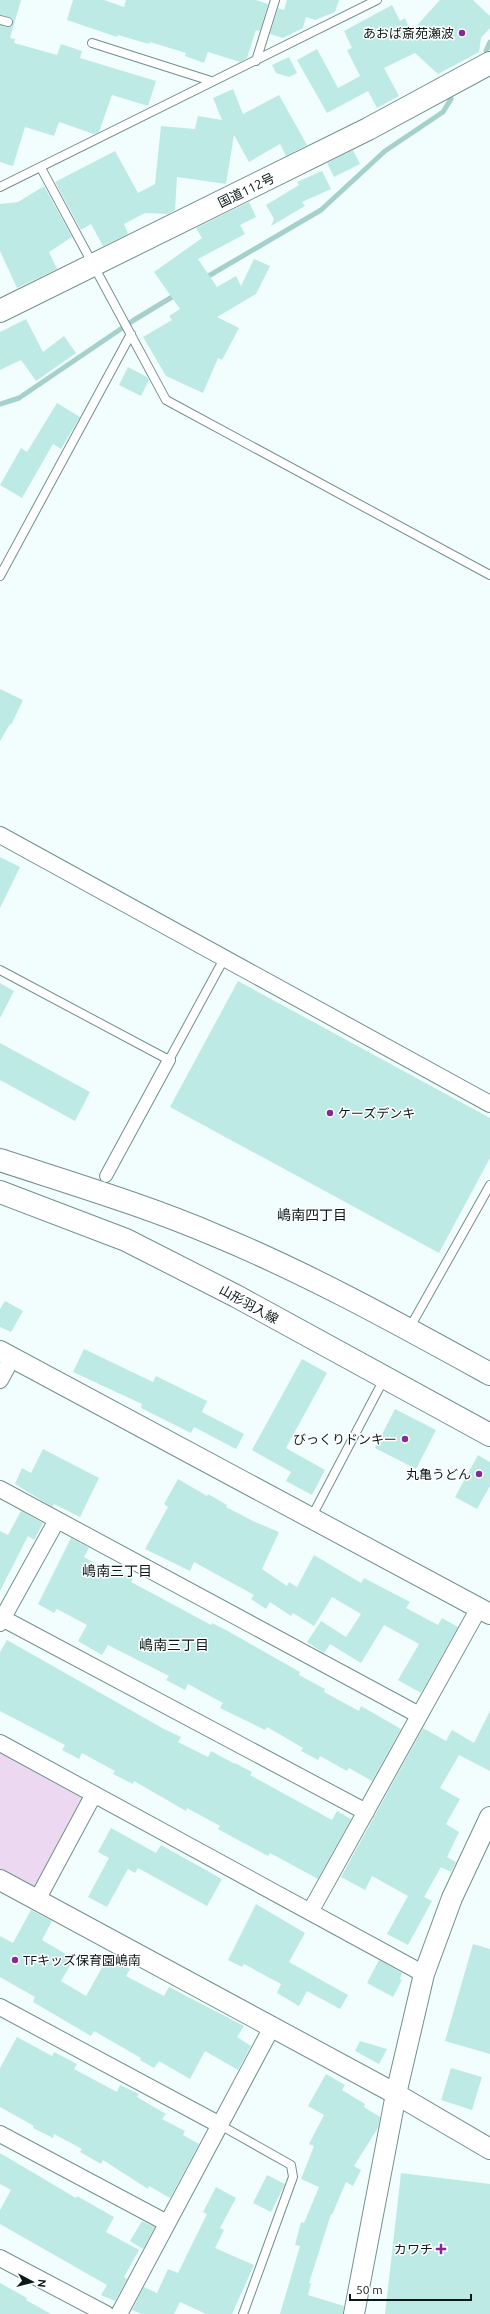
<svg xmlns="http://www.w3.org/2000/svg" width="490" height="2314" viewBox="0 0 490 2314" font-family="Ubuntu,'Noto Sans JP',sans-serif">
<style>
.green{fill:#edd8f1}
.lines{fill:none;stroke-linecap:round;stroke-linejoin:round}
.stream{stroke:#a5d0cc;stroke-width:5}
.building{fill:#beeae6}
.service-casing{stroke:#71908e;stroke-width:10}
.pedestrian-casing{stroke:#71908e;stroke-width:14}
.minor-casing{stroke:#71908e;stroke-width:18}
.tertiary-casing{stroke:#71908e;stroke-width:22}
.primary-casing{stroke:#71908e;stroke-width:24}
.trunk-casing{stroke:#71908e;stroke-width:24}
.service{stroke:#fff;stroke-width:8}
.pedestrian{stroke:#fff;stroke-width:12}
.minor{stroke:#fff;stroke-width:16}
.tertiary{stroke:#fff;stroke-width:20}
.primary{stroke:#fff;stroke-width:22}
.trunk{stroke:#fff;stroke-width:22}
.poi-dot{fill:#842a97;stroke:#fff;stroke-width:1.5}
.labels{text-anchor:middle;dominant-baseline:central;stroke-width:3;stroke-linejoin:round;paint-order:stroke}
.poi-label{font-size:13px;fill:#0c1918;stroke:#fff;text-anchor:end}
.street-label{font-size:13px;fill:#0c1918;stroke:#fff}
.neighbourhood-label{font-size:14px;fill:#0c1918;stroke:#fff}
</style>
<rect width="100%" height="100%" fill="#f1fefd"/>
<!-- green -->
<path class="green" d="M0 1743 94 1794 37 1900 0 1880Z"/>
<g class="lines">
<!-- stream -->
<path class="stream" d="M486 51 490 42
M205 278 321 210 385 151 443 112 451 99
M0 404 19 398 134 320 177 294"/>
</g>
<!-- building -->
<path class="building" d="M0 0H21L10 38 15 39 14 43 57 55 61 44 82 51 80 58 156 81 148 106 112 95 99 132 94 134 59 122 54 136 25 127 13 166 0 162V26L9 27 13 23 12 18 0 15Z
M73 0H104L124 7 126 0H256L268 4 260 31 256 30 247 58 240 62 208 52 204 63 185 56 186 53 150 42 149 44 118 35 117 37 67 20Z
M287 0H339L335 12 315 20 306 17 303 28 283 38 270 34 278 8 284 10Z
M440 0H473L490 16V28L481 38 479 52 438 74 415 53 384 68 399 96 377 108 368 91 327 113 297 60 317 49 338 88 360 76 347 50 352 48 344 31 392 5 400 21 405 18 411 32Z
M289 57 297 73 289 77 276 73 272 65Z
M233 89 243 114 279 95 307 145 286 156 280 144 249 162 234 135 226 184 177 177 175 210 168 214 145 213 124 224 128 234 103 246 91 224 81 230 55 182 115 151 138 193 155 184 161 126 195 129 198 116 222 120 213 98Z
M353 150 360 164 334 177 327 163Z
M322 171 331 189 302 202 305 206 271 226 274 219 266 205 299 185 297 182Z
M44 186 72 237 49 252 57 269 17 288 0 251V204L18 202Z
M249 202 256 217 240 225 245 234 198 259 217 287 236 276 241 286 254 259 270 266 256 294 217 317 239 328 222 360 218 358 203 393 166 376 143 337 172 320 169 316 180 309 154 272 202 238 196 228Z
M26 319 43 352 64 336 76 353 36 381 21 360 0 370V332Z
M128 367 147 377 149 380 141 396 119 385Z
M57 403 80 417 61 449 53 444 22 498 0 485 21 448 27 452Z
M0 689 23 700 11 725 10 724 0 741Z
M0 857 20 867 0 908Z
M238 981 490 1118V1158L439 1253 170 1107Z
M0 983 14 991 0 1018Z
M0 1043 90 1092 75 1121 0 1080Z
M5 1301 23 1311 11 1332 0 1327V1309Z
M84 1349 153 1382 156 1376 207 1401 202 1412 244 1434 236 1449 194 1427 191 1433 141 1408 142 1404 73 1372Z
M302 1359 327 1373 286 1448 325 1470 312 1495 286 1481 291 1472 252 1450Z
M395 1409 436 1430 416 1469 375 1448Z
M43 1449 99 1478 80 1517 54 1504 52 1507 15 1484 22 1468 31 1473Z
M478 1455 490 1462V1486L477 1509 455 1497Z
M178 1479 207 1496 208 1494 227 1505 226 1507 255 1522 279 1532 262 1569 287 1586 289 1582 297 1587 314 1555 361 1583 364 1578 410 1602 406 1608 438 1625 442 1618 458 1627 421 1693 398 1680 419 1644 384 1625 361 1663 330 1644 324 1653 307 1642 321 1621 346 1637 361 1614 332 1597 314 1626 293 1613 291 1616 270 1602 266 1609 251 1599 254 1595 194 1562 190 1571 145 1549 168 1507 164 1504Z
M21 1511 43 1523 34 1540 28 1536 0 1591V1531L8 1535Z
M71 1538 89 1548 84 1557 114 1574 116 1569 133 1579 131 1582 161 1598 211 1625 212 1623 226 1630 300 1672 299 1675 325 1689 324 1692 359 1711 361 1706 401 1729 372 1781 349 1768 347 1771 320 1756 318 1760 301 1751 303 1748 267 1727 265 1730 220 1708 223 1703 188 1684 185 1690 166 1680 169 1676 108 1645 102 1655 78 1641 87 1625 57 1609 54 1613 38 1604Z
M7 1640 164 1729 181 1737 178 1742 208 1757 211 1751 235 1764V1763L252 1772 250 1775 332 1820 337 1811 351 1819 318 1879 270 1853 268 1856 238 1840 218 1829 220 1826 187 1808 186 1811 134 1781 133 1784 113 1774 115 1771 82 1753 79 1759 62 1750 65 1745 0 1711V1652Z
M490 1711V1771L459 1755 440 1788 460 1799 446 1824 459 1832 447 1857 456 1862 451 1872 441 1867 424 1897 432 1901 408 1945 387 1934 408 1896 372 1876 365 1890 341 1877 423 1728 446 1741 452 1730 474 1743Z
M111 1828 156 1853 161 1845 222 1879 207 1906 138 1868 135 1873 128 1869 107 1907 88 1897 109 1858 98 1852Z
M256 1904 305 1933 289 1962 348 1995 340 2009 307 1991 299 2006 277 1993 281 1984 244 1964 242 1967 228 1960Z
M31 1910 52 1921 42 1940 74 1959 61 1981 86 1996 108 1957 130 1969 126 1976 164 1996 169 1987 244 2026 237 2037 251 2046 238 2070 205 2051 190 2079 159 2061 154 2068 140 2060 141 2058 94 2031 91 2036 33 2002 35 1997 0 1977V1936L13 1943Z
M473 1944 490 1949V2054L445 2041Z
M379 1960 402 1973 400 1979 402 1980 393 1997 367 1983Z
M17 2037 52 2056 54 2052 77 2064 74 2069 117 2092 120 2085 139 2094 137 2097 166 2114 162 2119 185 2131 183 2135 199 2144 170 2198 149 2186 148 2189 103 2160 101 2164 80 2152 82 2149 54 2134 53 2138 33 2128 34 2126 0 2107V2068Z
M360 2041 387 2049 379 2064 355 2051Z
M451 2068 482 2077 472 2110 441 2100Z
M326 2074 345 2085 342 2090 365 2104 364 2107 380 2117 378 2128 354 2166 361 2170 353 2186 346 2182 332 2215 331 2214 309 2283H311L308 2295 344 2306 343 2314H280L300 2246 295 2245 301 2222 304 2223 319 2187 301 2179 314 2146 309 2144 324 2115 308 2106Z
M0 2153 76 2198 77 2196 114 2217 106 2232 139 2250 124 2277 127 2279 115 2301 101 2295 107 2285 0 2224V2210L11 2190 0 2184Z
M401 2173 490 2184V2314H385Z
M267 2175 285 2184 271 2212 253 2203Z
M216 2187 236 2198 220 2228 224 2230 215 2248 254 2265 232 2314H206L180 2302 174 2314H142L132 2310 144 2287 157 2293 168 2269 178 2273 207 2214 203 2212Z
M142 2221 155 2227 143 2249 130 2241Z
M0 2283 27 2298 26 2300 51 2314H0Z"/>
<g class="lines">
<defs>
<path id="service" d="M0 20 8 22
M92 43 211 81
M256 61 275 0
M41 168 166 400 490 575
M0 187 377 0
M0 576 131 334
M0 970 169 1060 225 957
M409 1329 490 1185
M311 1518 384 1379
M220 2125 291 2165 293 2177 243 2314"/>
<path id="pedestrian" d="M106 1176 169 1060"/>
<path id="minor" d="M0 835 490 1104
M0 1380 12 1358
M0 1489 419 1715
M2 1618 366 1812
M0 1623 57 1520
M0 1743 424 1974
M37 1900 94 1794
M310 1912 479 1608
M0 2007 220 2125
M0 2134 167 2223
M0 2258 106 2314
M119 2314 272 2027"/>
<path id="tertiary" d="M0 1351 490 1614
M0 1880 396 2094 490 2149
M354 2314 396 2094 424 1974 452 1898 490 1817"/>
<path id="primary" d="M0 1160C73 1184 147 1206 217 1236 311 1275 401 1325 490 1374
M0 1192 126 1240 236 1296 490 1435"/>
<path id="trunk" d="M0 311 368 129 490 63"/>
</defs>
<!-- service casing -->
<use href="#service" class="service-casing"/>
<!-- pedestrian casing -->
<use href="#pedestrian" class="pedestrian-casing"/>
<!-- minor casing -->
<use href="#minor" class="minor-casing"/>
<!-- tertiary casing -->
<use href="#tertiary" class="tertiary-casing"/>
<!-- primary casing -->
<use href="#primary" class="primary-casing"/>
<!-- trunk casing -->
<use href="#trunk" class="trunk-casing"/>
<!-- service -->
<use href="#service" class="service"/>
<!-- pedestrian -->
<use href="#pedestrian" class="pedestrian"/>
<!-- minor -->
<use href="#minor" class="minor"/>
<!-- tertiary -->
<use href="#tertiary" class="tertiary"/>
<!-- primary -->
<use href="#primary" class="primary"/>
<!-- trunk -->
<use href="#trunk" class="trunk"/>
</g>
<!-- markers -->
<g class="poi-dot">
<circle cx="462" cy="33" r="4"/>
<circle cx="330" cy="1113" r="4"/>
<circle cx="405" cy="1439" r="4"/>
<circle cx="479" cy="1474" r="4"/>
<circle cx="15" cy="1960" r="4"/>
<path d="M439 2243h4v4h4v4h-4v4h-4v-4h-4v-4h4z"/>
</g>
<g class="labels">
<!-- poi labels -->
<g class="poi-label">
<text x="454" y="33">あおば斎苑瀬波</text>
<text x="338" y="1113" text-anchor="start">ケーズデンキ</text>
<text x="397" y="1439">びっくりドンキー</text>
<text x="471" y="1474">丸亀うどん</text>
<text x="23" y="1960" text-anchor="start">TFキッズ保育園嶋南</text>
<text x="433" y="2249">カワチ</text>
</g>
<!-- street labels -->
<g class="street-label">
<text transform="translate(246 190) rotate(-26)">国道112号</text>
<text transform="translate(249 1304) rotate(29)">山形羽入線</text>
</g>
<!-- neighbourhood labels -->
<g class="neighbourhood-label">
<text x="312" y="1215">嶋南四丁目</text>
<text x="117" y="1571">嶋南三丁目</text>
<text x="174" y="1645">嶋南三丁目</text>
</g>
</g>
<!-- north arrow -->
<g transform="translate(32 2282) rotate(97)" stroke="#ffffff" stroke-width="3" paint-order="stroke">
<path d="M0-3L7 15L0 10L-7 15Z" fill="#0c1918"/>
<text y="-6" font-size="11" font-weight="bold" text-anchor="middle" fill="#0c1918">N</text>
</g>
<!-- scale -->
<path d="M350 2294v6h121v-6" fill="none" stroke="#0c1918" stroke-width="2"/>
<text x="356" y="2294" font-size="12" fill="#0c1918" stroke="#ffffff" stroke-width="3" paint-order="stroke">50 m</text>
</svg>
